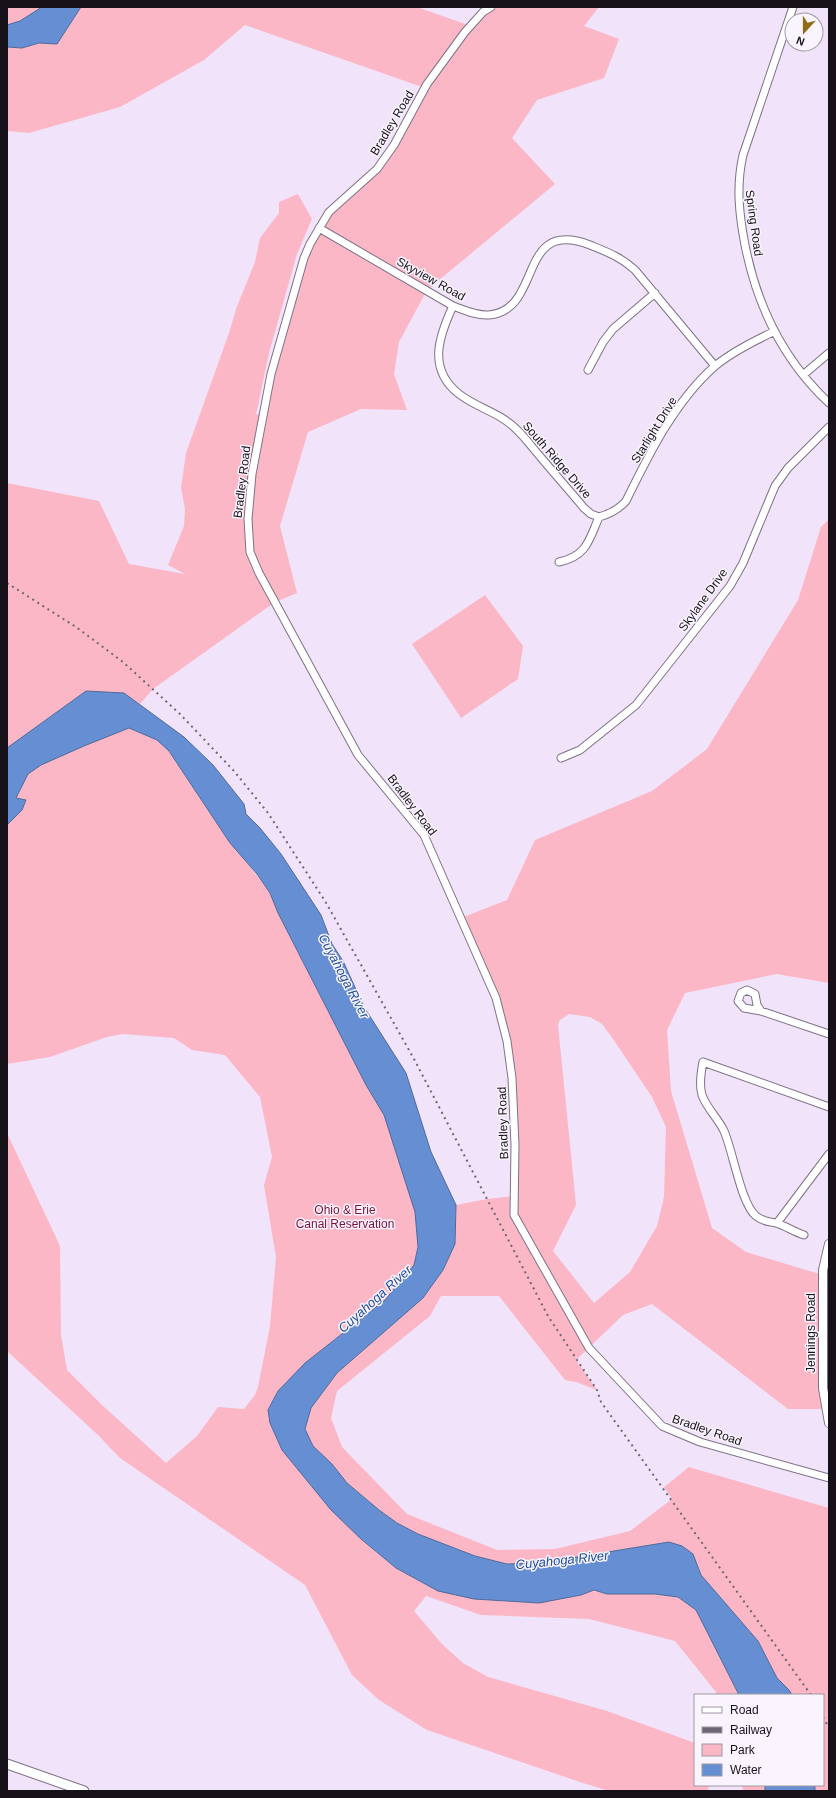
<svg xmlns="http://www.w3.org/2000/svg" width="836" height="1798" viewBox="0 0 836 1798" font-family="Arial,sans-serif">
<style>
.green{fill:#fbb7c6;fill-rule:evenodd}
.water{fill:#668fd3;stroke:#4e6a9c}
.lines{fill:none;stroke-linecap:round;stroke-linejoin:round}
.minor-casing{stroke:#7e7286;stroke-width:9}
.tertiary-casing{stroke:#7e7286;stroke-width:10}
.secondary-casing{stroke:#7e7286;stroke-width:11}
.minor{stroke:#fff;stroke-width:7}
.tertiary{stroke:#fff;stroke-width:8}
.secondary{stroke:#fff;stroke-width:9}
.rail{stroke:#6e6674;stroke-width:2;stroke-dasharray:2 4;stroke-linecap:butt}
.labels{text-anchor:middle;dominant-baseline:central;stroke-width:3;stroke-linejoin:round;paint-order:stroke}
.street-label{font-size:12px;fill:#17121a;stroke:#f9f4fd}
.park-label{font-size:12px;fill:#7d113b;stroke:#f9f4fd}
.water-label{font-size:13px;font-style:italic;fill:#1b4c9d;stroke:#f9f4fd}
</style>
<rect width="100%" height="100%" fill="#f1e3fa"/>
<!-- green -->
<path class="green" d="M7 7H42L19 27 7 25Z
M81 7H417L471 26 491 7H599L584 26 619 39 604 78 537 100 512 138 555 184 427 290 399 342 394 374 407 410 361 409 308 432 280 526 297 593 275 602 153 689 140 704 124 693 86 691 7 748V483L99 501 129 564 185 574 168 565 184 526 185 509 181 488 186 453 229 333 236 309 255 262 260 238 279 213V202L298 194 312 219 297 254 269 353 256 415 249 419 264 411 304 258 329 212 377 169 425 88 245 25 204 60 120 107 29 133 7 131V47L22 48 39 43H49L63 35Z
M829 519V983L777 974 685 993 667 1030 671 1091 712 1228 746 1252 823 1275V1329H829V1414L826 1409H788L652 1304 623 1315 576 1360 597 1390 576 1382 565 1380 499 1296H441L430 1316 337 1391 331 1418 342 1447 407 1514 497 1550 555 1549 630 1531 672 1499 664 1487 689 1467 829 1508V1791H815V1785H823V1695H792L789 1690 777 1678 758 1641 701 1575 693 1554 669 1542 540 1563 507 1564 475 1556 418 1534 397 1523 379 1510 347 1483 332 1464 313 1446 305 1429 311 1408 337 1373 423 1298 443 1270 455 1243 456 1205 487 1199 514 1196 512 1078 496 998 461 918 507 900 535 840 652 791 707 749 798 600 821 527ZM569 1014 590 1017 602 1024 611 1036 652 1097 666 1127 664 1197 657 1226 630 1272 594 1303 553 1251 576 1205 558 1025 560 1020Z
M485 595 523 646 518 679 461 718 412 644Z
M129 728 157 740 169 751 212 816 270 893 388 1111 415 1192 418 1247 414 1265 384 1305 361 1319 311 1358 278 1391 364 1542 396 1568 581 1595 594 1590 607 1594H655L678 1597 696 1610 739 1695H716V1692L675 1641 589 1619 481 1615 426 1596 414 1611 442 1644 463 1663 488 1677 607 1711 695 1743V1785H709L708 1791H609L583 1783 427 1730 379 1700 352 1675 305 1585 120 1458 98 1435 7 1351V1133L60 1246 61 1335 67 1370 103 1406 166 1463 197 1436 218 1407 244 1409 255 1395 258 1387 270 1326 276 1257 264 1185 272 1157 260 1097 225 1055 192 1050 174 1038 123 1034 107 1037 50 1057 7 1064V825L25 800 16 798 28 774 41 765 100 737 111 735Z
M742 1785H765V1791H743Z"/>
<!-- water -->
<path class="water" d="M42 7H81L57 44 39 43 22 48 7 47V25L20 21Z
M86 691 124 693 184 737 213 765 244 804 246 814 260 828 281 854 321 915 332 944 343 961 364 1007 406 1073 431 1152 456 1205 455 1244 443 1270 423 1298 337 1373 311 1408 305 1429 313 1446 332 1464 347 1483 379 1510 397 1523 418 1534 475 1556 507 1564 540 1563 669 1542 682 1546 693 1554 701 1575 758 1641 777 1678 789 1690 792 1695H739L696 1610 678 1597 655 1594H607L594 1590 581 1595 539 1603 474 1599 438 1591 396 1568 361 1539 331 1510 282 1450 270 1423 268 1410 278 1391 305 1363 385 1300 414 1265 418 1247 415 1212 384 1115 366 1085 278 913 270 893 257 874 230 843 169 751 157 740 129 728 84 746 41 765 28 774 16 798 26 800 22 810 7 825V748Z
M765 1785H815V1791H765Z"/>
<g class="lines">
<defs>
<path id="minor" d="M491 7 483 12 465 32 427 84 394 145 377 169 329 212 310 244 304 258 271 374 252 474 248 519 250 552 259 573 358 755 424 835 496 998 507 1041 512 1078 515 1145 514 1215 589 1348 662 1426 700 1442 829 1478
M793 7 743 155C736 186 739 214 745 245 757 306 783 360 829 403
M319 228 453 306C464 310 477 316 489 315 544 310 516 217 590 245 607 252 621 257 635 270L715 366
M453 306C439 336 427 369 459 394 477 408 499 412 516 429 524 436 531 446 538 454 553 472 569 490 584 508L591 514 599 517
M588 370 603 342 613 329 655 293
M803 375 829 353
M599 517C610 514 618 510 626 501 649 454 675 401 715 366 732 352 754 341 773 332
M559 562C587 556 589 540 599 517
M561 758 580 750 636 705 730 586 743 563 775 486 788 468 829 427
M761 1011 757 1005 755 994 747 990 741 993 738 1001 744 1008 761 1011 829 1034
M777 1223 829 1154
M804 1235C795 1232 787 1227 779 1224 770 1221 765 1223 756 1216 741 1204 733 1151 724 1131 718 1118 707 1109 702 1095 699 1085 701 1072 703 1062L829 1107"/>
<path id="tertiary" d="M829 1244 823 1270V1388L829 1423"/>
<path id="secondary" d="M7 1764 84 1791"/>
</defs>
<!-- minor casing -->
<use href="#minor" class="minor-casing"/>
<!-- tertiary casing -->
<use href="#tertiary" class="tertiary-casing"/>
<!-- secondary casing -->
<use href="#secondary" class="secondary-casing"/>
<!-- minor -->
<use href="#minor" class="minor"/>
<!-- tertiary -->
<use href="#tertiary" class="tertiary"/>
<!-- secondary -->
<use href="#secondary" class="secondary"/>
<!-- rail -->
<path class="rail" d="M7 583 76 627 123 662 180 714 234 771 268 813 325 901 414 1059 548 1316 597 1390 601 1402 811 1695
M823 1717 829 1728"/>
</g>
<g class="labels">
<!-- street labels -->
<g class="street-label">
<text transform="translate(392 123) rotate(-59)">Bradley Road</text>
<text transform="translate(754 223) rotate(82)">Spring Road</text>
<text transform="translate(431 279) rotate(29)">Skyview Road</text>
<text transform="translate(654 430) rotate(-58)">Starlight Drive</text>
<text transform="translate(557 460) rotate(49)">South Ridge Drive</text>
<text transform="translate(242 482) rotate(-83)">Bradley Road</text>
<text transform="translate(703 600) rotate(-54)">Skylane Drive</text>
<text transform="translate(412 805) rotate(53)">Bradley Road</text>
<text transform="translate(503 1123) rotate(-92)">Bradley Road</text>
<text transform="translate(811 1333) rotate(-90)">Jennings Road</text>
<text transform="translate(707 1430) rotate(19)">Bradley Road</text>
</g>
<!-- park labels -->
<g class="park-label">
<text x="345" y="1210">Ohio &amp; Erie<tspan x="345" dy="14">Canal Reservation</tspan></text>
</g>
<!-- water labels -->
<g class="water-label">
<text transform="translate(344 976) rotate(62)">Cuyahoga River</text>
<text transform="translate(375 1299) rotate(-42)">Cuyahoga River</text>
<text transform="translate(562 1560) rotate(-6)">Cuyahoga River</text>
</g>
</g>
<!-- border -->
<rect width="836" height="1798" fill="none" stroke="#17121a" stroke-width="16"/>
<!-- legend -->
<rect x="694" y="1694" width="130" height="92" fill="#f9f4fd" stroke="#9f9aa2"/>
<rect x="702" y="1707" width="20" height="6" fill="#ffffff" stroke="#9f9aa2"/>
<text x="730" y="1714" font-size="12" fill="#17121a">Road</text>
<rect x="702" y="1727" width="20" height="6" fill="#6e6674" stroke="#9f9aa2"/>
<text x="730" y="1734" font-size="12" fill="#17121a">Railway</text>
<rect x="702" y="1744" width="20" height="12" fill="#fbb7c6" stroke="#9f9aa2"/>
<text x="730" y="1754" font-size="12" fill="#17121a">Park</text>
<rect x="702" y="1764" width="20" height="12" fill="#668fd3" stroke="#9f9aa2"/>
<text x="730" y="1774" font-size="12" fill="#17121a">Water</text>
<!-- north arrow -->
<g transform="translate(804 32) rotate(201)"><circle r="19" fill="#f9f4fd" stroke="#9f9aa2"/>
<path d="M0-3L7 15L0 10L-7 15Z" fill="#926c14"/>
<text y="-6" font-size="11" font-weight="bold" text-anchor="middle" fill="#17121a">N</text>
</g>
</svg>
